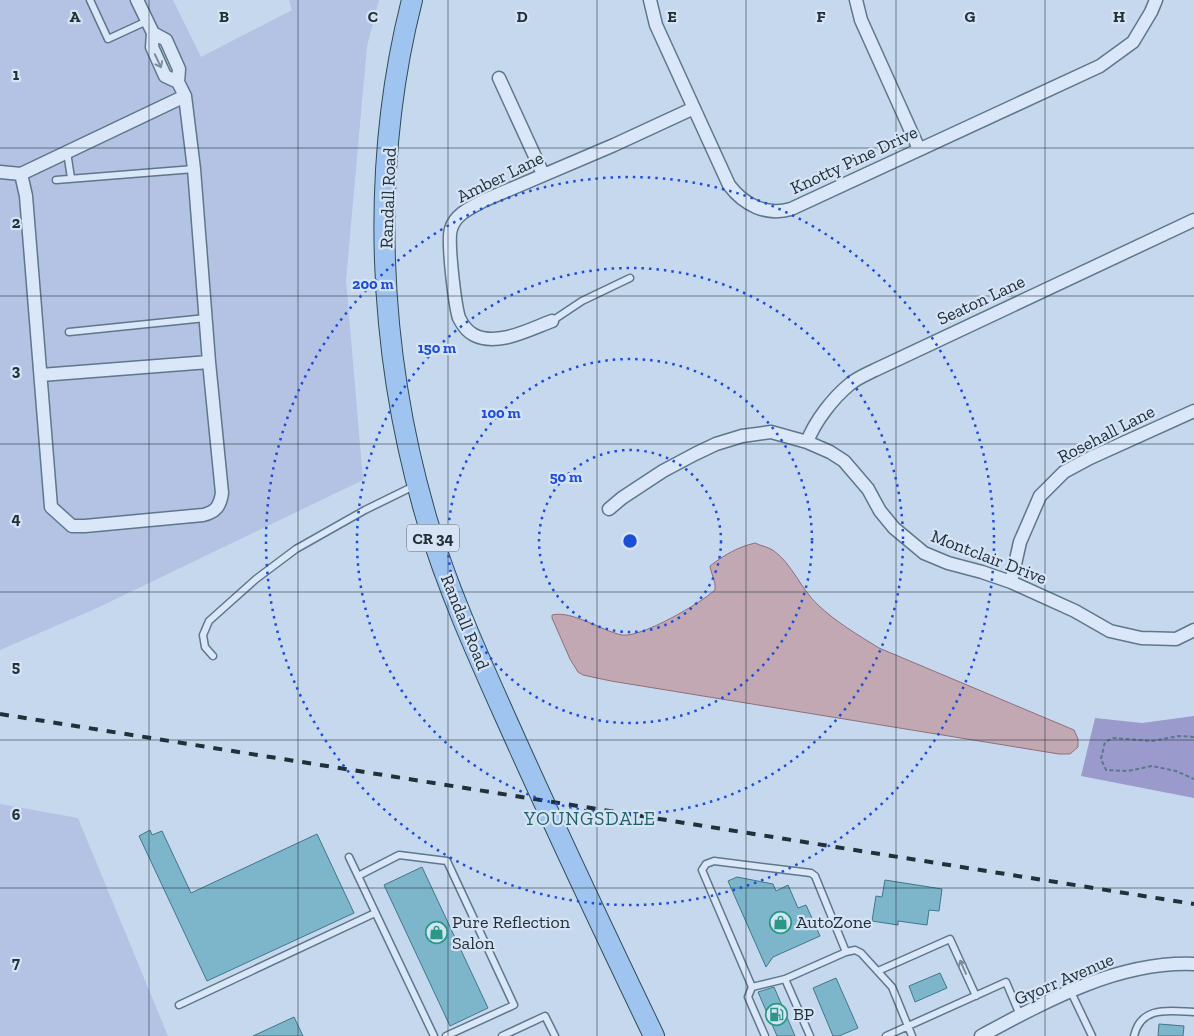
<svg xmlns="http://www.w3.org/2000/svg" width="1194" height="1036" viewBox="0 0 1194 1036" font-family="'Zilla Slab',serif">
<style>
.farmland{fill:#b4c2e3}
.green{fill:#9a9bcc}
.water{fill:#c2a8b3;stroke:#906e7b}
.building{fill:#7db6cb;stroke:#427688}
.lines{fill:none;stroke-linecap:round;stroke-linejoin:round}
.lane-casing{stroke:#5c7889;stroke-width:9}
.street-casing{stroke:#5c7889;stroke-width:15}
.primary-casing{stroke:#304b57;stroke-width:22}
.path{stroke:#5c7889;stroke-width:2;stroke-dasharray:4 2.5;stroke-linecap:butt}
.lane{stroke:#dae7f8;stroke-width:6}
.street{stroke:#dae7f8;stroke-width:12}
.primary{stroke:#9fc4f0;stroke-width:20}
.rail{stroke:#20313a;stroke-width:4;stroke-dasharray:9 9;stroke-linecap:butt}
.oneway{stroke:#7d8c99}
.grid{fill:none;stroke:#20313a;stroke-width:1;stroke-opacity:0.55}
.ring{fill:none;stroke:#1d4ed8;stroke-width:2.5;stroke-dasharray:2.5 5}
.labels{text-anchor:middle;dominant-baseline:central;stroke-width:4.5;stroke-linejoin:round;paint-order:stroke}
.shield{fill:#d6e3f5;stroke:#576672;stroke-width:1}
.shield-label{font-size:16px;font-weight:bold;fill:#20313a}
.street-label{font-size:18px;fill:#20313a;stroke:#d6e3f5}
.poi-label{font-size:18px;fill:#20313a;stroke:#d6e3f5;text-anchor:start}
.neighbourhood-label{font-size:19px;letter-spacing:1px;fill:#206166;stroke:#d6e3f5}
.grid-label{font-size:16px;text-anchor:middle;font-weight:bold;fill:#20313a;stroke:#d6e3f5;stroke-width:4.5;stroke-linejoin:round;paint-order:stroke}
.centre{fill:#1d4ed8;stroke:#d6e3f5;stroke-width:2.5}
.ring-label{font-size:15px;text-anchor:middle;font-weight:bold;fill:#1d4ed8;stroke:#d6e3f5;stroke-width:4.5;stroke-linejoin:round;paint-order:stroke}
</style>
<rect width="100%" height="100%" fill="#c6d8ee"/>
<!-- farmland -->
<path class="farmland" d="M0 0H173L201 57 292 10 289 0H379L367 46 346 280 363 480 95 609 0 650Z
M0 804 78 818 168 1036H0Z"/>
<!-- green -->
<path class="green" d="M1194 716V798L1081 776 1095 718 1142 723Z"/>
<!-- water -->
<path class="water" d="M755 543C761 546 769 547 774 551 792 564 801 589 818 605 836 622 858 635 879 648L1074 730 1078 739V747L1070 754H1059L611 681 583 675 578 672 570 659 552 618V615C572 610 602 631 622 635 641 638 701 603 715 590 716 581 711 574 710 566 724 555 738 547 755 543Z"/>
<!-- building -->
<path class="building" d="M150 830 152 835 162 831 191 893 317 834 354 913 207 981 139 836Z
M422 867 488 1008 450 1026 384 885Z
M737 877 773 884 776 891 788 885 798 908 806 905 820 936 773 957 766 967 728 881Z
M885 880 942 889 939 911 929 910 927 925 898 921V925L872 921 876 896 882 897Z
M940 973 947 988 915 1002 909 986Z
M836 978 858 1028 839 1036H833L813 988Z
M774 987 795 1036H777L758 992Z
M294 1017 303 1036H253Z
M1159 1024 1184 1026 1183 1036H1158Z"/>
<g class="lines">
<defs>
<path id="lane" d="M90 0 108 39 147 21
M67 152 71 178
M56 180 194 169
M552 321 582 301 630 278
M69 332 206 318
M213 656 205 647 203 635 209 621 256 579 296 549 365 510 416 485
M349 857 434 1036
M358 876 399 855 447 861 514 1005 446 1036
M878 971 950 939 976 996
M752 987 785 979
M1071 992 1092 1036
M179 1005 375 913
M502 1036 545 1016 555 1036
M765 1036 748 997 752 987 702 870 706 864 714 861 811 873 815 876 846 952
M810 1036 785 979 846 952 855 950 861 953 892 987 912 1036
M886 1036 1006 982 1020 1015
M1134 1036C1141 1005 1170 1011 1194 1012"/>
<path id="street" d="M137 0 153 33 152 47 165 76 178 82
M650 0 656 25 729 185C744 205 766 216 791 209L1100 66 1133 42 1151 12 1156 0
M856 0 861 20 919 149
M153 33 166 40 179 69 178 82 185 96 194 169 209 362 222 493C220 506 216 512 203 515L85 526H72L51 507 26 196 21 174 185 96
M499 78 543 174
M0 172 21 174
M552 321C530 329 498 347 474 335 468 332 462 324 459 318 455 305 447 241 451 229 455 214 472 207 485 200L614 145 694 108
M41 375 209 362
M807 442C815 421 833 398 850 384 857 378 867 374 875 370L1194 220
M609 509 622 498 663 471 695 454 716 444 742 436 771 432 807 442 830 452 844 461 868 489 880 511 894 528 924 553 948 563 982 572 1011 582 1075 611 1110 631 1141 638 1176 639 1194 630
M1011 582 1020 542 1040 496 1064 472 1090 458 1194 411
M981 1036C1046 1001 1118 961 1194 964"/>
<path id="primary" d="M412 0C369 169 378 354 427 520 448 590 478 656 508 723 555 828 604 932 654 1036"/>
</defs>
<!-- lane casing -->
<use href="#lane" class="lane-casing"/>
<!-- street casing -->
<use href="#street" class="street-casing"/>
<!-- primary casing -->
<use href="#primary" class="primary-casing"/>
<!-- path -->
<path class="path" d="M1194 737 1179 736 1152 741 1113 738 1105 742 1101 759 1106 770 1128 771 1152 766 1176 771 1194 779"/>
<!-- lane -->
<use href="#lane" class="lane"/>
<!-- street -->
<use href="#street" class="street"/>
<!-- primary -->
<use href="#primary" class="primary"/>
<!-- rail -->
<path class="rail" d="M0 714 1194 904"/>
</g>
<!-- one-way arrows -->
<defs><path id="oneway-shaft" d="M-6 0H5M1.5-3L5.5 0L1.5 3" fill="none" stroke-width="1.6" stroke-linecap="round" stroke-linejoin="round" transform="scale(1.25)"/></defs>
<g class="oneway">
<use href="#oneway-shaft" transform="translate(158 61) rotate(65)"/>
<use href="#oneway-shaft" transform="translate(963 967) rotate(-114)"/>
</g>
<!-- grid -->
<path class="grid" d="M149 0V1036M298 0V1036M448 0V1036M597 0V1036M746 0V1036M896 0V1036M1045 0V1036M0 148H1194M0 296H1194M0 444H1194M0 592H1194M0 740H1194M0 888H1194"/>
<!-- distance rings -->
<g class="ring">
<circle cx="630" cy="541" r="91"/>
<circle cx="630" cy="541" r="182"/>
<circle cx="630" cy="541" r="273"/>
<circle cx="630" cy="541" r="364"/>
</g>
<!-- icons -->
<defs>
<symbol id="shop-ring" viewBox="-11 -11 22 22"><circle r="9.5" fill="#d6e3f5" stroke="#2d9787" stroke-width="1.5"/><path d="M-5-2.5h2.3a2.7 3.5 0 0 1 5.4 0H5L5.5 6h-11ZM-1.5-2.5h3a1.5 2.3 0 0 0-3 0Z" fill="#2d9787"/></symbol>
<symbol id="fuel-ring" viewBox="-11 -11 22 22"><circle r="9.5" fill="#d6e3f5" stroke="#2d9787" stroke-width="1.5"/><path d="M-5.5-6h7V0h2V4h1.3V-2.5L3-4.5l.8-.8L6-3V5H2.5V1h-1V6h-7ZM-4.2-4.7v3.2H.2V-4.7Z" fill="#2d9787"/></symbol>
</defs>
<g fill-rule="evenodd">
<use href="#shop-ring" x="768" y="910" width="25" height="25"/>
<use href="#shop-ring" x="424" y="920" width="25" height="25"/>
<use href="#fuel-ring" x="764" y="1002" width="25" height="25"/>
</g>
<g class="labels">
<!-- shield labels -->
<rect class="shield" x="407" y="524.5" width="52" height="27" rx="4"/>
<g class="shield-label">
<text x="433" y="538">CR 34</text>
</g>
<!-- street labels -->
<g class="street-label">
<text transform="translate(854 160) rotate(-25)">Knotty Pine Drive</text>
<text transform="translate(500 177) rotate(-26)">Amber Lane</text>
<text transform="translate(388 198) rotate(-88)">Randall Road</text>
<text transform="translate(981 300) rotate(-25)">Seaton Lane</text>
<text transform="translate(1106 434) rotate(-27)">Rosehall Lane</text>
<text transform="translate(989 557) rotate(21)">Montclair Drive</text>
<text transform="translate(465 622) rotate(68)">Randall Road</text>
<text transform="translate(1064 979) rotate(-23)">Gyorr Avenue</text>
</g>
<!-- poi labels -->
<g class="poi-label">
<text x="452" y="922">Pure Reflection<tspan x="452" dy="21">Salon</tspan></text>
<text x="796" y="922">AutoZone</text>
<text x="793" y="1014">BP</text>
</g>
<!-- neighbourhood labels -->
<g class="neighbourhood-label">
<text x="590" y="818">YOUNGSDALE</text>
</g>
</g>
<g class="grid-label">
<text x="75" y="22">A</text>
<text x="224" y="22">B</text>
<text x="373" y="22">C</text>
<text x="522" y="22">D</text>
<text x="672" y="22">E</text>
<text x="821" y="22">F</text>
<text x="970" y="22">G</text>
<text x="1119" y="22">H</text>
<text x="16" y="80">1</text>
<text x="16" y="228">2</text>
<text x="16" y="376">3</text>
<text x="16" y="524">4</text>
<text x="16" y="672">5</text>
<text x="16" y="820">6</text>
<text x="16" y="968">7</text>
</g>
<circle cx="630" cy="541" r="8" class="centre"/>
<g class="ring-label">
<text x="373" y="289">200 m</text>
<text x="437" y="353">150 m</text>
<text x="501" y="418">100 m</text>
<text x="566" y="482">50 m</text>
</g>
</svg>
